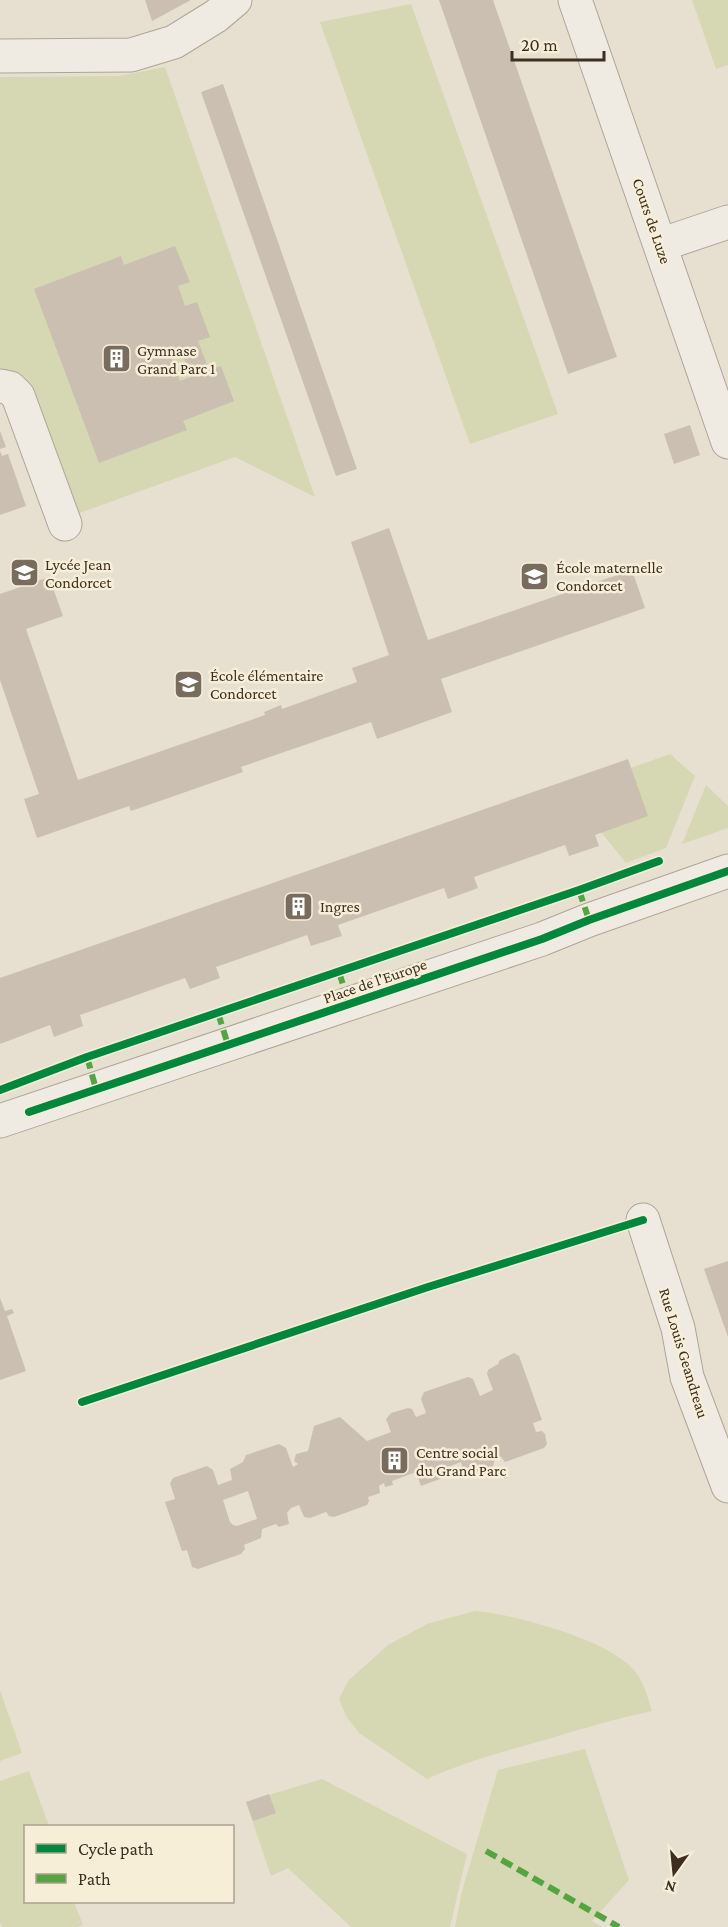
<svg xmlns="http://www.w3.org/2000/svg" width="728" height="1927" viewBox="0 0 728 1927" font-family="'Crimson Pro',serif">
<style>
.green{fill:#d6d7b3}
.building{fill:#cbbfb2;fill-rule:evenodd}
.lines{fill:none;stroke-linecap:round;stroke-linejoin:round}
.minor-casing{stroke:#ada599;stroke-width:35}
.minor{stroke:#efebe3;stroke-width:33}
.quiet{stroke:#54a441;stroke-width:6;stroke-dasharray:12 6;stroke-linecap:butt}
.cycleway-casing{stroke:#f7eed8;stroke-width:11}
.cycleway{stroke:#00873e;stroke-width:8}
.labels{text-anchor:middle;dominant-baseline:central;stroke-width:5;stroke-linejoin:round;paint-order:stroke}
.street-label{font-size:16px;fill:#3d2e20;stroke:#f7eed8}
.poi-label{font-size:16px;fill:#3d2e20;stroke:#f7eed8;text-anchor:start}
</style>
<rect width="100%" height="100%" fill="#e7e0d1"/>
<!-- green -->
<path class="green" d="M692 0H728V65L716 69Z
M411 4 558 414 470 444 320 22Z
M165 67 315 497 235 457 74 515 23 376 0 374V77L119 76Z
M670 754 695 776 666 848 626 863 601 832 631 768Z
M706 785 728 806V828L682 844Z
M475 1611C514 1614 603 1639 630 1666 643 1678 647 1695 652 1711 614 1719 578 1730 541 1741 502 1752 464 1762 427 1779L359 1733 346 1716 339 1699 348 1681 388 1645 427 1624Z
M0 1690 22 1753 0 1761Z
M585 1749 629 1880 592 1921 602 1927H455L462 1891 498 1770Z
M29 1771 49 1826H26V1902H74L83 1925 76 1927H2L0 1922V1781Z
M322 1779 467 1854 450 1927H351L288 1868 271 1876 246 1802Z"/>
<!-- building -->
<path class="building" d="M145 0H191L152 21Z
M439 0H493L617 357 568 374Z
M223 84 357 469 336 476 201 92Z
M175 246 190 282 178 286 185 306 197 302 210 337 198 341 209 370 221 366 234 401 183 421 187 430 99 463 34 289 121 256 124 265ZM180 348 191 377 180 381 169 353Z
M690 425 700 455 674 464 664 434Z
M0 431 6 447 0 449Z
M0 451 2 456 8 454 26 506 0 515Z
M389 528 428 640 632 570 645 608 441 679 452 712 377 739 371 722 241 767 243 772 131 811 129 806 37 838 24 799 39 794 0 680V594L49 577 63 616 26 629 78 780 265 715 264 712 281 705 282 709 357 682 352 668 389 655 351 542Z
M628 759 648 816 595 835 599 846 569 856 565 845 474 877 478 888 448 899 444 888 338 925 342 936 311 946 307 935 216 967 220 978 190 989 185 978 80 1015 83 1026 54 1037 50 1025 0 1044V978Z
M728 1261V1337L704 1269Z
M0 1298 5 1311 12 1309 14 1313 7 1316 26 1371 0 1380Z
M514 1353 519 1356 542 1420 533 1423 536 1432 542 1431 545 1434 547 1444 544 1448 505 1462 501 1457 495 1459 493 1466 469 1474 464 1472 461 1462 445 1468 448 1476 421 1486 416 1472 392 1481 393 1485 385 1487 384 1483 379 1486 380 1493 368 1497 369 1501 367 1505 334 1517 329 1516 326 1512 310 1518 304 1517 299 1505 291 1508 287 1513 289 1524 279 1527 276 1524 262 1529 261 1538 244 1545 245 1549 241 1554 198 1569 192 1567 187 1550 182 1551 165 1502 175 1499 170 1483 173 1478 207 1466 213 1470 218 1485 232 1480 230 1469 243 1462 246 1455 279 1444 286 1448 293 1467 298 1464 294 1461 296 1454 308 1451 314 1426 340 1417 367 1441 391 1432 386 1419 391 1413 408 1408 412 1409 416 1417 426 1413 421 1399 424 1392 468 1377 473 1379 480 1396 493 1390 487 1374 488 1370 498 1364 500 1360ZM248 1491 257 1519 237 1526 233 1525 230 1522 223 1500Z
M269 1794 276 1813 253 1821 246 1802Z"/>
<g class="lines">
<defs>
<path id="minor" d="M575 0 728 442
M0 56 131 55 174 42 216 16 235 0
M660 245 728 222
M0 386 10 388 18 396 65 524
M0 1121 542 939 589 920 728 871
M643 1220 678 1328 687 1377 728 1486"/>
</defs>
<!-- minor casing -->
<use href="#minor" class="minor-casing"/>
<!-- minor -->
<use href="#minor" class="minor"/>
<!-- quiet -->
<path class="quiet" d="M579 890 589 920
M339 972 349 1004
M218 1013 228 1045
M87 1057 96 1089
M486 1851 619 1927"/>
<defs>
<path id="cycleway" d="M0 1090 87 1057 579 890 659 861
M29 1112 542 939 589 920 728 871
M82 1402 428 1287 643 1220"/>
</defs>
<!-- cycleway casing -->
<use href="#cycleway" class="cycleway-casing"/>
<!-- cycleway -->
<use href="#cycleway" class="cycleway"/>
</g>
<!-- icons -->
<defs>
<symbol id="building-square" viewBox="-11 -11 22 22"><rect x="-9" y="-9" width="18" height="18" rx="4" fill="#786c5e" stroke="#f7eed8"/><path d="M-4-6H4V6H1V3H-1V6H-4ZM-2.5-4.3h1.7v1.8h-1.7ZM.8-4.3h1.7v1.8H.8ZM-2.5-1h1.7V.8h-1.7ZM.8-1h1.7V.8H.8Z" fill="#fff"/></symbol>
<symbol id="school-square" viewBox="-11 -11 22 22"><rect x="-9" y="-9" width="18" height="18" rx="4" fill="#786c5e" stroke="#f7eed8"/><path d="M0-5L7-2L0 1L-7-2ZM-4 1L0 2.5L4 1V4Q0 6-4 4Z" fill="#fff"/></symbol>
</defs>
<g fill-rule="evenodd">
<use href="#building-square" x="100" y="342" width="33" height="33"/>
<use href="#school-square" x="8" y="556" width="33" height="33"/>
<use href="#school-square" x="518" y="560" width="33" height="33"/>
<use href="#school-square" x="172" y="668" width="33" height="33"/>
<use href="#building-square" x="282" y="890" width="33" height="33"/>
<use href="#building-square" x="378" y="1444" width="33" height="33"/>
</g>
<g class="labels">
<!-- street labels -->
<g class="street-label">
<text transform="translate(652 221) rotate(71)">Cours de Luze</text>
<text transform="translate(375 981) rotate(-19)">Place de l'Europe</text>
<text transform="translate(684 1353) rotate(73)">Rue Louis Geandreau</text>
</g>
<!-- poi labels -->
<g class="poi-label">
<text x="137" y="350">Gymnase<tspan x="137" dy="18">Grand Parc 1</tspan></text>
<text x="45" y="564">Lycée Jean<tspan x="45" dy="18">Condorcet</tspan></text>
<text x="556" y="567">École maternelle<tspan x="556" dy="18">Condorcet</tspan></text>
<text x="210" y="675">École élémentaire<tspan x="210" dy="18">Condorcet</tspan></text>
<text x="320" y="906">Ingres</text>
<text x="416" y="1452">Centre social<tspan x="416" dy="18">du Grand Parc</tspan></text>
</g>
</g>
<!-- legend -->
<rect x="24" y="1825" width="210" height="78" fill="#f7eed8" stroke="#ada18e" stroke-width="1.5"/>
<rect x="36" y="1844" width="30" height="9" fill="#00873e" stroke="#ada18e" stroke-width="1.5"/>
<text x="78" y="1855" font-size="18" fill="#3d2e20">Cycle path</text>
<rect x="36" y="1874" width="30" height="9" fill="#54a441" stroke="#ada18e" stroke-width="1.5"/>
<text x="78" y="1885" font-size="18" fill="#3d2e20">Path</text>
<!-- north arrow -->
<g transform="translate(674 1873) rotate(195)" stroke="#f7eed8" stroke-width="4.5" paint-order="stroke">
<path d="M0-4.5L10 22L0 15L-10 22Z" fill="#3d2e20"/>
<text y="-9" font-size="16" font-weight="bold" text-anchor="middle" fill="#3d2e20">N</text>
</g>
<!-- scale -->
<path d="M512 51v9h92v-9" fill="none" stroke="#3d2e20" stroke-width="3"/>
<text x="521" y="51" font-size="18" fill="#3d2e20" stroke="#f7eed8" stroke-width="4.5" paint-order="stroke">20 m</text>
</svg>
